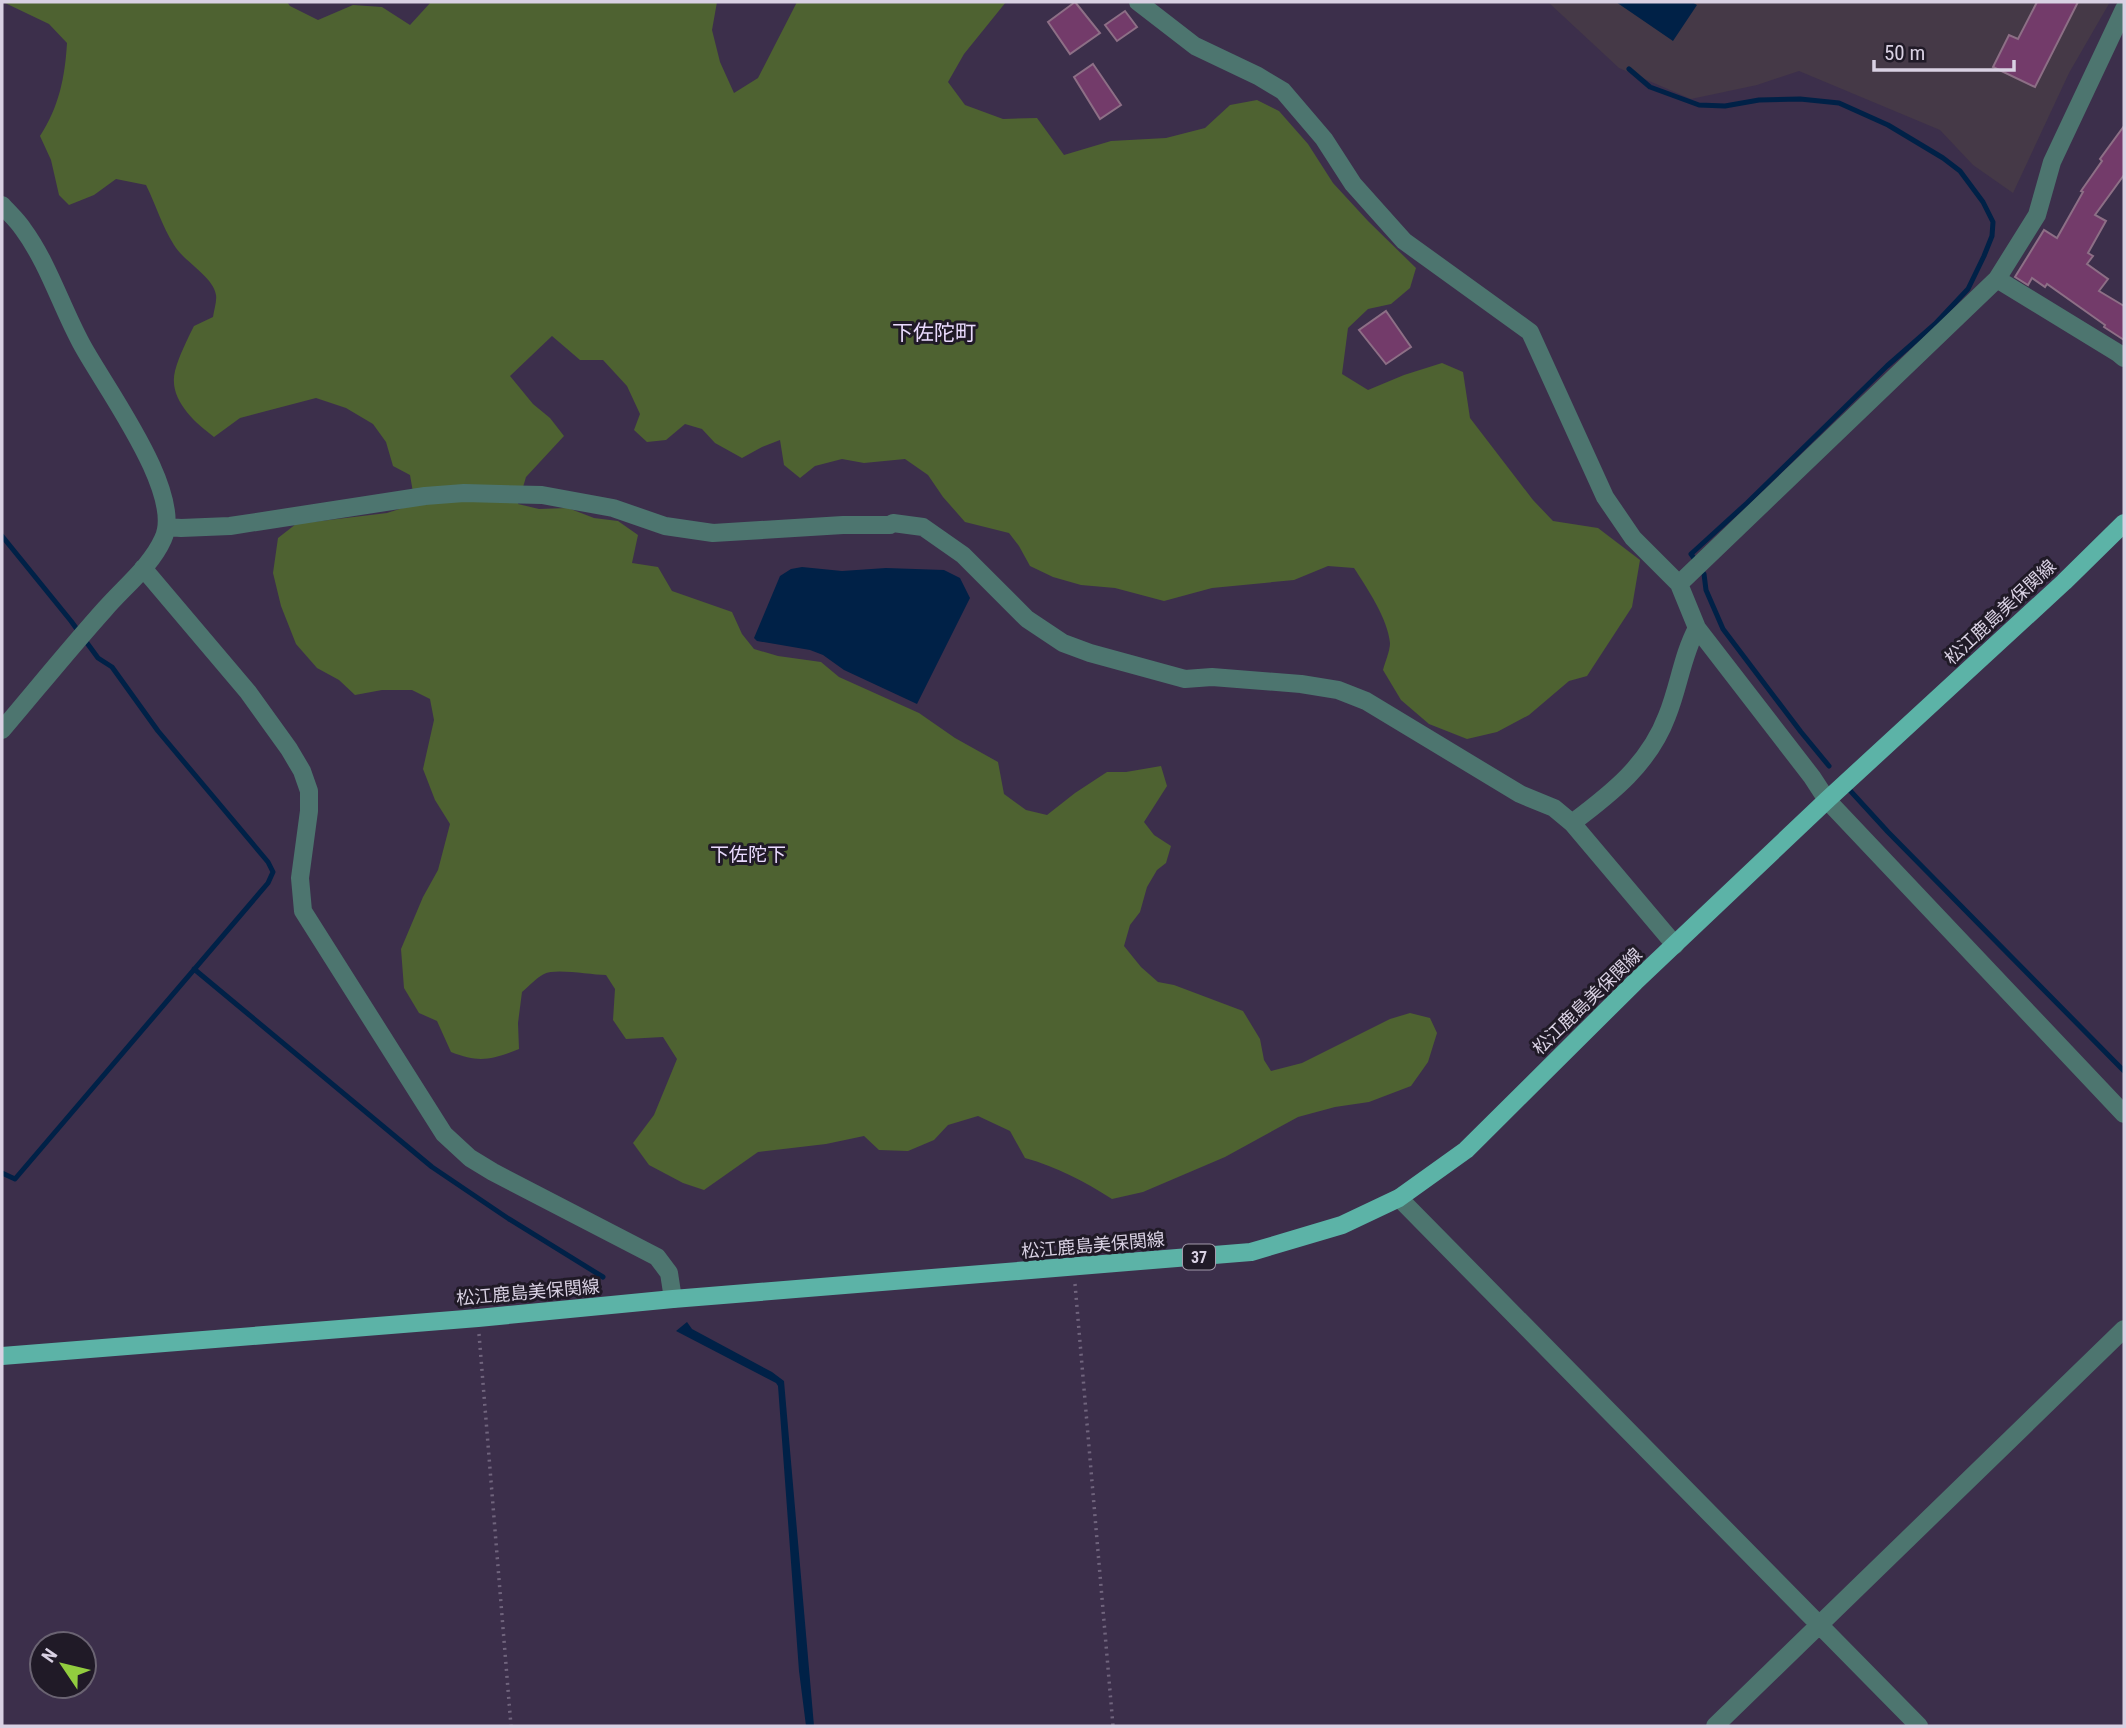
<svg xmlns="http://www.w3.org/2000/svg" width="2126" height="1728" viewBox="0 0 2126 1728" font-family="'Roboto Condensed','Noto Sans JP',sans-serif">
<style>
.education{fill:#453947}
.green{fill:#4e6231}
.water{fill:#002147}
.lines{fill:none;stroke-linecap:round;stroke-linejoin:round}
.stream{stroke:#002147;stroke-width:5}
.building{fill:#733b6a;stroke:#8d6f86;stroke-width:2}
.path{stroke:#70647d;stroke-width:3.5;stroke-dasharray:2 5;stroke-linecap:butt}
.minor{stroke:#4d756f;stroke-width:18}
.major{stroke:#5cb3a7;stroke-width:18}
.labels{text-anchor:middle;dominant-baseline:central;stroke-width:6;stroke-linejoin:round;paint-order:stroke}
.shield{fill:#201a27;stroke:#a29aab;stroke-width:2}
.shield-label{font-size:16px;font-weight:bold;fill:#d9d1e3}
.street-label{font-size:18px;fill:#d9d1e3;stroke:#201a27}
.neighbourhood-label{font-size:19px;fill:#eadbfe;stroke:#201a27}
.quarter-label{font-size:21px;fill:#eadbfe;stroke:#201a27}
</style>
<rect width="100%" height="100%" fill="#3c2f4b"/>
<!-- education -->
<path class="education" d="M1548 2H2110L2069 73 2013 193 1973 165 1940 130 1799 71 1757 85 1691 99 1619 68Z"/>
<!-- green -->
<path class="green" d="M3 2H287L290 6 318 20 353 5 382 7 410 25 431 2H717L712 30 720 62 734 93 758 78 797 2H1006L964 54 948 82 965 105 1003 119 1037 118 1064 155 1111 141 1166 138 1205 128 1230 105 1257 100 1279 111 1308 144 1333 183 1368 221 1416 268 1410 288 1391 304 1368 309 1348 328 1342 374 1368 390 1404 375 1442 363 1463 372 1470 418 1533 500 1553 521 1598 528 1640 560 1632 607 1587 676 1569 681 1529 715 1497 732 1467 739 1429 724 1401 700 1383 670C1385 662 1390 651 1390 643 1388 619 1367 588 1354 568L1328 566 1294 580 1212 588 1164 601 1115 588 1081 585 1053 577 1030 566 1019 546 1009 533 965 522 943 497 928 475 905 459 864 463 842 459 815 466 800 478 784 465 780 440 762 447 742 458 715 443 702 429 685 424 666 440 647 442 634 430 640 414 627 386 603 360H580L552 336 510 376 533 404 550 418 564 436 526 477 518 504 539 509 568 508 594 518 618 521 638 535 632 563 658 567 672 591 732 612 742 634 754 649 778 656 821 662 839 677 919 713 955 738 998 762 1004 794 1026 810 1047 815 1075 793 1107 772H1126L1161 766 1167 786 1144 822 1154 835 1171 846 1166 863 1157 870 1147 887 1140 912 1130 925 1124 946 1141 967 1158 982 1174 985 1243 1011 1260 1039 1264 1060 1271 1071 1302 1063 1390 1019 1410 1013 1430 1018 1437 1033 1428 1062 1411 1086 1369 1102 1335 1107 1298 1117 1225 1157 1143 1192 1112 1199C1084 1181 1057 1167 1025 1158L1010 1131 978 1116 948 1125 934 1140 908 1151 879 1150 864 1136 826 1144 758 1152 704 1190 683 1183 649 1165 633 1143 654 1115 677 1059 663 1037 626 1039 613 1020 615 989 606 975C590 975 556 968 544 974 536 978 528 987 522 992L518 1023 519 1049C491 1060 479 1063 451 1052L437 1021 419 1013 404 988 401 949 423 897 438 870 450 824 435 800 423 769 434 720 430 699 412 690H382L355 695 339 680 317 668 296 644 281 606 273 573 278 538 296 524 387 513 415 504 410 475 393 466 386 442 373 424 346 408 316 398 240 418 214 437C194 422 168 399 175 371 179 356 187 340 194 326L213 317C214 310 217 301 216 295 213 276 184 262 174 245 162 226 156 205 146 185L116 179 94 195 69 205 59 195 51 160 40 136C59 107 65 77 67 43L49 24Z"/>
<!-- water -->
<path class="water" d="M1616 2H1692L1697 5 1673 41Z
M802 567 842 571 886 568 944 570 960 578 970 598 917 704 844 670 823 655 810 650 757 641 754 638 780 576 791 569Z
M687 1322 692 1329 772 1372 784 1381 814 1726H806L799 1671 778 1386 776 1383 676 1331Z"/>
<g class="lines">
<!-- stream -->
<path class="stream" d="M1629 69 1650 87 1699 105 1725 106 1759 100 1800 99 1839 103 1888 125 1943 158 1960 171 1983 202 1993 222 1992 236 1984 256 1968 289 1935 324 1887 366 1747 503 1691 554 1696 561
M2 536 71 621 98 658 112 667 158 731 268 862 273 872 268 883 15 1179 2 1173
M1701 570 1704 574 1706 590 1723 629 1801 732 1829 766
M1845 785 1888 832 2124 1071
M194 969 432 1167 509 1219 603 1277"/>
</g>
<!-- building -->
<path class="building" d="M1075 2 1100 33 1070 54 1048 22Z
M2037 2H2078L2035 87 1993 67 2009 35 2018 39Z
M1125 11 1137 27 1117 41 1105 25Z
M1093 64 1121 105 1100 119 1074 77Z
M2124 126V175L2095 215 2106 221 2088 253 2093 256 2087 264 2108 279 2099 291 2124 306V340L2104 327 2105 325 2047 284 2045 287 2032 278 2028 285 2015 277 2044 230 2057 238 2083 192 2081 191 2102 161 2100 159Z
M1386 311 1411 347 1386 364 1359 330Z"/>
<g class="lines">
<!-- path -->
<path class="path" d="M1075 1284 1113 1726
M479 1334 511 1726"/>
<!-- minor -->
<path class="minor" d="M1138 2 1195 46 1258 76 1283 91 1324 139 1353 184 1404 241 1530 332 1605 497 1633 538 1679 584 1697 628 1812 777 1827 800 2124 1114
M2 205C9 213 17 220 23 229 48 263 61 306 81 343 103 385 185 493 163 539 151 566 124 587 105 609 70 648 36 690 2 730
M1997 279 2118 353 2124 358
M167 527 181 528 230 526 425 496 464 493 542 495 613 508 665 526 713 533 843 525H890L893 523 923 527 963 555 1027 619 1063 643 1090 653 1185 679 1212 677 1301 684 1338 690 1366 701 1520 794 1554 808 1572 823 1675 945
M143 568 248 692 289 749 302 771 309 791V811L300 878 303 911 444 1134 470 1158 493 1172 657 1257 669 1273 673 1299
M1679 584 1997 279 2037 215 2052 162 2124 9
M1572 823C1612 793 1649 764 1667 716 1679 687 1682 656 1697 628
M1399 1198 1919 1726
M1715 1726 2124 1329"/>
<!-- major -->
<path class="major" d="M2 1356 478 1318 673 1299 1251 1252 1342 1225 1399 1198 1466 1150 1635 982 1827 800 2064 582 2124 523"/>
</g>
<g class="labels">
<!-- shield labels -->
<rect class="shield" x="1183" y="1244.5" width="32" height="25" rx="5"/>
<g class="shield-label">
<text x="1199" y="1257">37</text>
</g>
<!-- street labels -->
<g class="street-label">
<text transform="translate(2000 612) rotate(-43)">松江鹿島美保関線</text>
<text transform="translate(1587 1001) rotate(-44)">松江鹿島美保関線</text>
<text transform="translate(1093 1245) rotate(-5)">松江鹿島美保関線</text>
<text transform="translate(528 1292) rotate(-5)">松江鹿島美保関線</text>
</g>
<!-- neighbourhood labels -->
<g class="neighbourhood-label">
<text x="748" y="854">下佐陀下</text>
</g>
<!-- quarter labels -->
<g class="quarter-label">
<text x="934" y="333">下佐陀町</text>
</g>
</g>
<!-- border -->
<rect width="2126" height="1728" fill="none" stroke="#d9d1e3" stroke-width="7"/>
<!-- north arrow -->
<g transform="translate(63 1665) rotate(305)"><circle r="33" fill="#201a27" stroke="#6a6372" stroke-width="2"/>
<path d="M0-5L12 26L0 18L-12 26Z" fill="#92cd3f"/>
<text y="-10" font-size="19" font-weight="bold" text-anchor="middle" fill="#d9d1e3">N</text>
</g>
<!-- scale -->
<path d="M1874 60v10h140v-10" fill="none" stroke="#d9d1e3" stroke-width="3.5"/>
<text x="1884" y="60" font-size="21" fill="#d9d1e3" stroke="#201a27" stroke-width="5" paint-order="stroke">50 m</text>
</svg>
